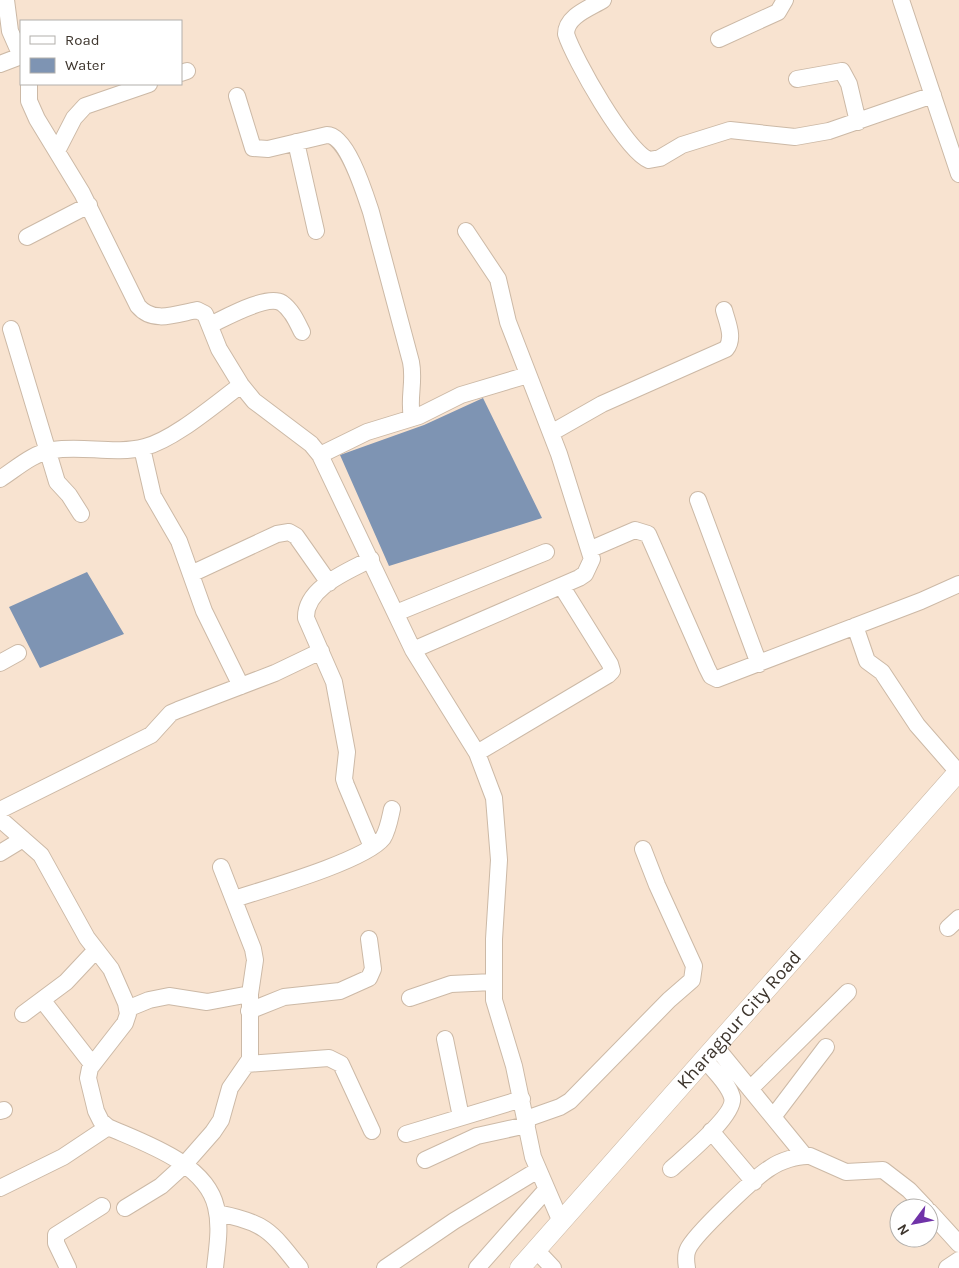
<svg xmlns="http://www.w3.org/2000/svg" width="959" height="1268" viewBox="0 0 959 1268" font-family="Karla,sans-serif">
<style>
.water{fill:#7e94b3}
.lines{fill:none;stroke-linecap:round;stroke-linejoin:round}
.minor-casing{stroke:#ccb9a6;stroke-width:18}
.major-casing{stroke:#ccb9a6;stroke-width:21}
.minor{stroke:#fff;stroke-width:16}
.major{stroke:#fff;stroke-width:20}
.labels{text-anchor:middle;dominant-baseline:central;stroke-width:5;stroke-linejoin:round;paint-order:stroke}
.street-label{font-size:19px;fill:#3e362e;stroke:#fff}
</style>
<rect width="100%" height="100%" fill="#f8e3d0"/>
<!-- water -->
<path class="water" d="M483 398 542 518 389 566 340 455 424 425Z
M87 572 124 634 40 668 9 607Z"/>
<g class="lines">
<defs>
<path id="minor" d="M6 0 10 31 21 56
M603 0C590 8 566 16 566 34 574 59 626 151 649 160L660 158 682 145 730 130 795 137 829 131 933 95
M901 0 959 174
M719 39 778 12 785 0
M0 64 21 56
M181 73 187 71
M797 79 842 71 849 84 858 122
M29 84V101L37 119 82 193 138 306C153 324 176 314 197 310L205 314 219 349 241 385 254 401 311 444 320 455 413 650 477 753 494 798 499 860 494 939V1000L514 1066 533 1157 561 1222
M237 96 253 148 268 149 327 135C347 135 365 194 371 212L411 362C415 382 408 398 412 418
M296 142 316 231
M57 151 74 118 85 106 149 84
M27 237 89 205
M210 325C225 318 267 294 282 303 292 310 297 322 302 332
M11 329 57 482 69 495 81 514
M551 433 602 404 726 349C735 338 727 322 724 310
M142 448 153 496 179 541 204 611 241 686
M320 455 367 432 419 416 461 395 528 375
M0 479C17 468 33 453 53 450 83 445 115 455 145 447 175 439 215 404 241 385
M698 500 759 664
M591 549 635 530 648 534 707 668 711 676 717 679 921 601 959 584
M371 559C349 571 305 587 306 618L334 682 347 752 344 779 346 785 372 847
M191 574 277 534 289 532 296 536 329 583
M396 613 546 552
M855 626 867 661 882 672 917 725 958 772
M413 650 579 578 585 574 592 559 559 454 508 322 498 279 466 231
M0 663 18 653
M477 753 608 675 612 671 610 664 562 587
M0 810 151 735 171 713 178 710 275 673 321 651
M0 819 41 855 87 938 111 969 126 1003 128 1014 125 1023 90 1068 88 1078 96 1111 101 1121 108 1127C144 1143 206 1163 216 1207 221 1227 217 1248 215 1268
M0 853 23 839
M234 899C265 889 365 861 383 838 388 830 390 818 392 809
M948 928 959 918
M410 998 451 984 493 982
M43 1001 92 1064
M127 1009 149 1000 169 996 207 1002 250 994
M249 1011 284 997 340 991 369 978 373 969 369 939
M23 1014 66 982 96 950
M445 1039 461 1117
M715 1046 804 1155
M247 1064 329 1058 341 1064 372 1131
M750 1089 848 992
M0 1111 4 1110
M773 1117 826 1047
M526 1119 560 1107 570 1101 669 1000 692 980 694 966 657 885 643 849
M711 1131 754 1182
M406 1134 522 1099
M425 1160 477 1136 527 1125
M671 1169C684 1157 737 1114 732 1097 728 1083 713 1070 704 1059
M0 1188 63 1157 108 1127
M125 1208 161 1186 184 1165 213 1132 221 1120 230 1088 250 1059V994L255 960 253 949 221 867
M929 1211 959 1244
M217 1213C265 1222 271 1231 300 1268
M536 1250 553 1268
M68 1268 56 1243V1235L102 1206
M385 1268 454 1221 538 1170
M477 1268 546 1190
M687 1268C686 1262 685 1255 688 1249 694 1235 755 1177 770 1168 780 1161 798 1155 810 1156L846 1172 883 1170 909 1190 926 1208
M947 1268 959 1260"/>
<g id="major">
<path id="s1" d="M520 1268 959 771"/>
</g>
</defs>
<!-- minor casing -->
<use href="#minor" class="minor-casing"/>
<!-- major casing -->
<use href="#major" class="major-casing"/>
<!-- minor -->
<use href="#minor" class="minor"/>
<!-- major -->
<use href="#major" class="major"/>
</g>
<g class="labels">
<!-- street labels -->
<g class="street-label">
<text stroke="none"><textPath href="#s1" startOffset="331">Kharagpur City Road</textPath></text>
</g>
</g>
<!-- legend -->
<rect x="20" y="20" width="162" height="65" fill="#ffffff" stroke="#b2afab"/>
<rect x="30" y="36" width="25" height="8" fill="#ffffff" stroke="#b2afab"/>
<text x="65" y="45" font-size="15" fill="#3e362e">Road</text>
<rect x="30" y="58" width="25" height="15" fill="#7e94b3" stroke="#b2afab"/>
<text x="65" y="70" font-size="15" fill="#3e362e">Water</text>
<!-- north arrow -->
<g transform="translate(914 1223) rotate(238)"><circle r="24" fill="#ffffff" stroke="#b2afab"/>
<path d="M0-4L9 19L0 12L-9 19Z" fill="#7033a8"/>
<text y="-8" font-size="14" font-weight="bold" text-anchor="middle" fill="#3e362e">N</text>
</g>
</svg>
